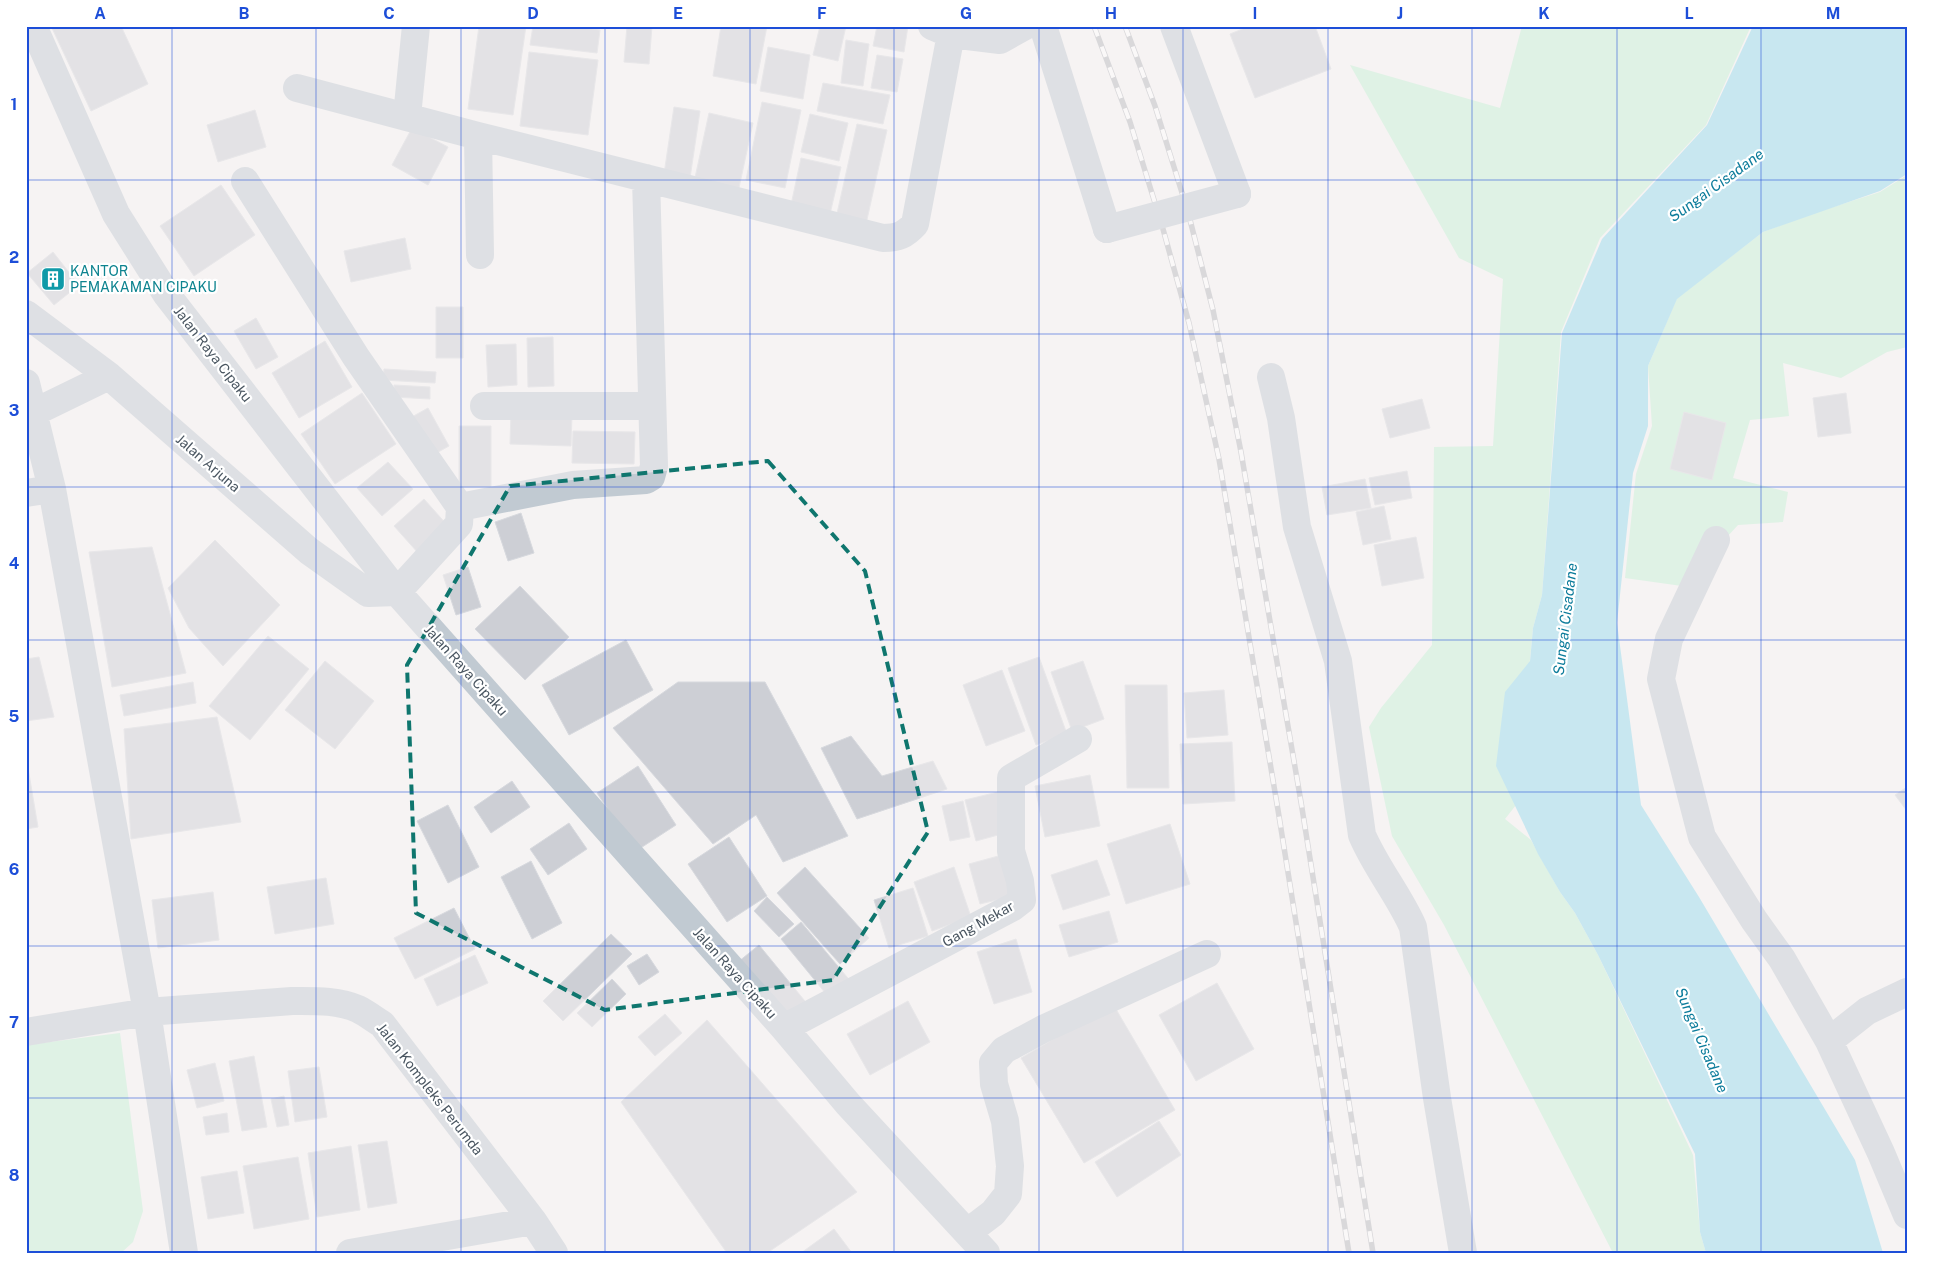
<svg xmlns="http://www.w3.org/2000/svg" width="1933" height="1279" viewBox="0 0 1933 1279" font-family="'Public Sans',sans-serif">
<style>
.green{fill:#c3f1d5}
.water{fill:#90daee}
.building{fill:#cdcfd5;stroke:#d7d9de}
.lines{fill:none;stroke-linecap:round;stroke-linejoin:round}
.minor{stroke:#c1cad2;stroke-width:28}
.rail-casing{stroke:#b5b8bd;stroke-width:5.5}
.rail{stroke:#fff;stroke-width:4;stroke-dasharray:11;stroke-linecap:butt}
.minor-bridge{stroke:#c1cad2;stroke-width:28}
.marked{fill:none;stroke:#0f766e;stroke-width:4;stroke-dasharray:10 6;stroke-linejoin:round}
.grid{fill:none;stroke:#1d4ed8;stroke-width:1;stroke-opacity:0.55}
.labels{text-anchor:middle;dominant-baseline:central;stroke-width:4.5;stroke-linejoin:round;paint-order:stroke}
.culture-label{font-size:14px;fill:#0d838f;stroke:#fff;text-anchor:start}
.street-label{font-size:14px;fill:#4a5661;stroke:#fff}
.water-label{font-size:15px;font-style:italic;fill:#0c7c9b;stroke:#fff}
.neatline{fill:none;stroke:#1d4ed8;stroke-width:2}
.grid-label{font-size:16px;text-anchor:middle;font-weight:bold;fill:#1d4ed8}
</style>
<rect width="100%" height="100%" fill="#f5f3f3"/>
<!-- green -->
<path class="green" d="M1522 26H1751L1706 125 1600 238 1561 332 1542 595 1533 628 1516 805 1505 819 1531 840 1560 892 1575 913 1598 955 1693 1155 1700 1232 1706 1253H1613L1444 925 1392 836 1369 727 1381 708 1432 645 1434 447 1493 446 1503 279 1459 258 1350 65 1500 108Z
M1907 175V347L1887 352 1841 378 1783 363 1789 416 1750 420 1733 478 1788 492 1783 522 1738 525 1682 586 1625 578 1636 474 1652 426 1648 366 1677 298 1763 232 1808 215 1880 192Z
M120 1033 143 1211 133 1242 121 1253H26V1045Z"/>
<!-- water -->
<path class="water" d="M1753 26H1907V174L1880 191 1763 232 1677 299 1648 366V426L1633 473 1617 623 1641 805 1699 897 1855 1160 1883 1253H1706L1700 1232 1695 1154 1598 955 1575 913 1560 892 1538 854 1496 766 1505 692 1530 661 1533 628 1542 595 1562 333 1602 239 1707 125Z"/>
<!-- building -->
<path class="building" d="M51 26H121L148 84 91 111Z
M479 26H526L513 115 468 109Z
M533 26H567L600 30 597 53 530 45Z
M627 26H652L649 64 624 62Z
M721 26H767L756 84 713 76Z
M820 26H846L838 61 813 55Z
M877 26H908L904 52 873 46Z
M1250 26H1315L1331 69 1255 98 1230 34Z
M846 40 869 44 863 86 841 83Z
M768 47 810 55 803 99 760 91Z
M529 52 598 60 588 135 520 126Z
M877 55 903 59 897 92 871 88Z
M823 83 890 95 883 124 817 111Z
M762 102 801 110 785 188 746 180Z
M674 107 700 111 690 178 664 174Z
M255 110 266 147 218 162 207 125Z
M709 113 753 123 737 197 693 187Z
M810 114 848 123 839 161 801 152Z
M857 124 887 130 866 224 836 218Z
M412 128 448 147 428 185 392 165Z
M801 158 841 167 830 214 791 205Z
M221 185 255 235 194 276 160 226Z
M405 238 411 269 351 282 344 251Z
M53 252 79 285 54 305 27 273Z
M436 307H463V358H436Z
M256 318 278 357 256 369 234 331Z
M553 337 554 386 528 387 527 338Z
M325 341 352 387 299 418 272 373Z
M516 344 517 385 488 387 486 345Z
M384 369 436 372 435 383 383 380Z
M394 385 430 387V399L394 397Z
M362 393 396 444 335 484 301 434Z
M1846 393 1851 433 1818 437 1813 398Z
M1422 399 1430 428 1390 438 1382 409Z
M428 408 449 446 431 456 410 418Z
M511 412 572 413 571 446 510 444Z
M1684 412 1726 423 1712 480 1670 469Z
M459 426H491V487H459Z
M573 431 635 432 634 464 572 463Z
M388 462 413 489 382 516 357 488Z
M1407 471 1412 498 1375 505 1369 478Z
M1365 479 1371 508 1327 515 1322 487Z
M424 499 449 527 419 554 394 526Z
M1384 506 1391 539 1363 545 1356 512Z
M521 513 534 553 508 561 495 522Z
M1416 537 1424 578 1382 586 1374 545Z
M215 540 280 605 223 666 189 628 168 588Z
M152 547 186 673 112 687 89 552Z
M468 567 481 607 456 615 443 575Z
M520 586 569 637 525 680 475 629Z
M268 636 309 669 250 740 209 706Z
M626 640 653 690 569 735 542 685Z
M39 657 54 717 26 721V659Z
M1039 657 1067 734 1036 745 1008 668Z
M325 661 374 701 335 749 285 710Z
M1083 661 1104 719 1072 731 1051 672Z
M1002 670 1025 731 986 746 963 685Z
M193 682 196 703 124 716 120 695Z
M678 682H765L848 836 783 862 756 815 713 844 613 728Z
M1125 685H1167L1169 788H1127Z
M1224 690 1228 735 1187 738 1184 693Z
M217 717 241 822 131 839 124 729Z
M851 736 882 776 933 761 947 789 857 819 821 748Z
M1232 742 1235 801 1183 804 1180 744Z
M26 756 38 827 26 829Z
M638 766 676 825 636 851 597 793Z
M1090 775 1100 826 1045 837 1035 786Z
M512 781 530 807 491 833 474 807Z
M1907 787V811L1895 795Z
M998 792 1009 832 976 841 965 800Z
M963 801 970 837 950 841 942 806Z
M448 805 479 867 448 883 417 821Z
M569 823 587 849 548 875 530 849Z
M1170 824 1190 884 1126 904 1107 844Z
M729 837 767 896 727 922 688 864Z
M1002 855 1013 896 980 904 969 864Z
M1097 860 1110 895 1063 910 1051 875Z
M531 861 562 923 532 939 501 877Z
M805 867 869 938 840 964 777 893Z
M954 867 971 917 932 931 914 882Z
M326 878 334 924 275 934 267 887Z
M913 888 928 936 889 948 874 900Z
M213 892 219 940 158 948 152 900Z
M767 897 794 924 779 937 754 911Z
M454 908 475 949 415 979 394 938Z
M1109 911 1118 942 1069 957 1059 925Z
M801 922 852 983 831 1000 781 939Z
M611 934 632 954 563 1021 543 1001Z
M1016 939 1032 992 994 1004 977 952Z
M759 945 809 1006 788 1023 738 962Z
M647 954 659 972 639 985 627 966Z
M475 955 488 983 437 1006 424 979Z
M612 979 626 994 592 1027 577 1013Z
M1217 983 1254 1049 1196 1081 1159 1015Z
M908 1001 930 1042 870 1075 847 1034Z
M1113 1004 1175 1110 1084 1163 1021 1058Z
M665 1014 682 1033 655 1056 638 1037Z
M707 1020 857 1192 767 1253H727L621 1102Z
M254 1056 267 1127 242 1131 229 1061Z
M215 1063 224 1101 197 1108 187 1070Z
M319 1067 327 1117 295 1122 288 1071Z
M284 1096 289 1125 277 1127 271 1099Z
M227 1113 229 1132 206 1135 203 1117Z
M1159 1121 1181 1155 1117 1197 1095 1162Z
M387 1141 397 1203 368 1208 358 1145Z
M351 1146 360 1210 317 1217 308 1153Z
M298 1157 309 1219 254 1229 243 1166Z
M237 1171 244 1213 208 1219 201 1177Z
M834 1229 852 1253H801Z"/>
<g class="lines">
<!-- minor -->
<path class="minor" d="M33 26 116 214 167 295 397 592 784 1028 848 1104 986 1253
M932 26 951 34 1000 40 1025 26
M1043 26 1107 229
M1174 26 1237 194
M297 88 478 136 883 238C898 238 905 235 915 224L951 34
M407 116 416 26
M478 136 480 255
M245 181 356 357 460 507
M26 314 109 376 309 551 368 593 397 592 459 524 460 507 573 485 646 480 651 477 654 466 646 178
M1271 377 1281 418 1297 527 1338 661 1362 835C1376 868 1399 895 1413 927L1437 1098 1463 1253
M26 383 52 489 147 1012 184 1253
M484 406H651
M33 413 109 376
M26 493 52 489
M1716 540 1669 639 1661 679 1702 837 1754 920 1782 959 1829 1041 1881 1153 1907 1215
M784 1028 1013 907 1022 900 1020 881 1011 851V778L1078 739
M26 1032 147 1012 292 1001C314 1001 338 1000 358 1009 366 1013 374 1019 382 1024L533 1221 350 1253
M1829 1041 1867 1011 1907 992
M533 1221 554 1253
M968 1232 993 1213 1008 1194 1010 1166 1005 1121 994 1084 993 1063 1004 1050 1043 1029 1207 954"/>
<defs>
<path id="rail" d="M1094 26 1130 122 1163 229 1189 323 1219 459 1278 810 1349 1253
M1125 26 1155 106 1188 212 1213 310 1241 452 1301 802 1373 1253"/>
</defs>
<!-- rail casing -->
<use href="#rail" class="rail-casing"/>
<!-- rail -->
<use href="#rail" class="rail"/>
<!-- minor-bridge -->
<path class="minor-bridge" d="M1107 229 1237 194"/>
</g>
<!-- marked area -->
<path d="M0 0H1933V1279H0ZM768 461 865 571 928 832 833 980 605 1010 416 913 407 665 510 486Z" fill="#f5f3f3" fill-opacity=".55" fill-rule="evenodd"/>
<path class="marked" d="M768 461 865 571 928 832 833 980 605 1010 416 913 407 665 510 486Z"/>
<!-- grid -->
<path class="grid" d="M172 26V1253M316 26V1253M461 26V1253M605 26V1253M750 26V1253M894 26V1253M1039 26V1253M1183 26V1253M1328 26V1253M1472 26V1253M1617 26V1253M1761 26V1253M26 180H1907M26 334H1907M26 487H1907M26 640H1907M26 792H1907M26 946H1907M26 1098H1907"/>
<!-- icons -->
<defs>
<symbol id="building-square" viewBox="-11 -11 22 22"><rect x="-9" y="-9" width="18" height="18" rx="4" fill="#0f9aa8" stroke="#fff"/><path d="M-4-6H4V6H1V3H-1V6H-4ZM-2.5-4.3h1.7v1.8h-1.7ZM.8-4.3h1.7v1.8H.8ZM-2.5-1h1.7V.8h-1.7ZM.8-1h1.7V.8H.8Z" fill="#fff"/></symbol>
</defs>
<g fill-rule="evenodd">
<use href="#building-square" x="39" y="265" width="28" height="28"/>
</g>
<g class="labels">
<!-- culture labels -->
<g class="culture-label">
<text x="70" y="271">KANTOR<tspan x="70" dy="16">PEMAKAMAN CIPAKU</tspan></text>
</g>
<!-- street labels -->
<g class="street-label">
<text transform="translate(213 354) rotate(52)">Jalan Raya Cipaku</text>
<text transform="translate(208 463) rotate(41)">Jalan Arjuna</text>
<text transform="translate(466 670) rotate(48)">Jalan Raya Cipaku</text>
<text transform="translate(978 924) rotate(-29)">Gang Mekar</text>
<text transform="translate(735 973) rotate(48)">Jalan Raya Cipaku</text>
<text transform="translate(430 1089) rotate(52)">Jalan Kompleks Perumda</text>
</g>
<!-- water labels -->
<g class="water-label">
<text transform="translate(1716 185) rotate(-36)">Sungai Cisadane</text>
<text transform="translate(1565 619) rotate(-83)">Sungai Cisadane</text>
<text transform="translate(1702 1040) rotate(67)">Sungai Cisadane</text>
</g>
</g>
<!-- border -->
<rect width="1933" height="1279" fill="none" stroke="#ffffff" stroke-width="55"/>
<rect x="28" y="28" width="1878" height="1224" class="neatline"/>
<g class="grid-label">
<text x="100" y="19">A</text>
<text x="244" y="19">B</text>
<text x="389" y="19">C</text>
<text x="533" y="19">D</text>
<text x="678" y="19">E</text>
<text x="822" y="19">F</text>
<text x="966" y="19">G</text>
<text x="1111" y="19">H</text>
<text x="1255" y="19">I</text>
<text x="1400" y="19">J</text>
<text x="1544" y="19">K</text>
<text x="1689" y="19">L</text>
<text x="1833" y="19">M</text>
<text x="14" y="110">1</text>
<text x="14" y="263">2</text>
<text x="14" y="416">3</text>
<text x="14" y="569">4</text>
<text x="14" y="722">5</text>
<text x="14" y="875">6</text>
<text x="14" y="1028">7</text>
<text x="14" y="1181">8</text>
</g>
</svg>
